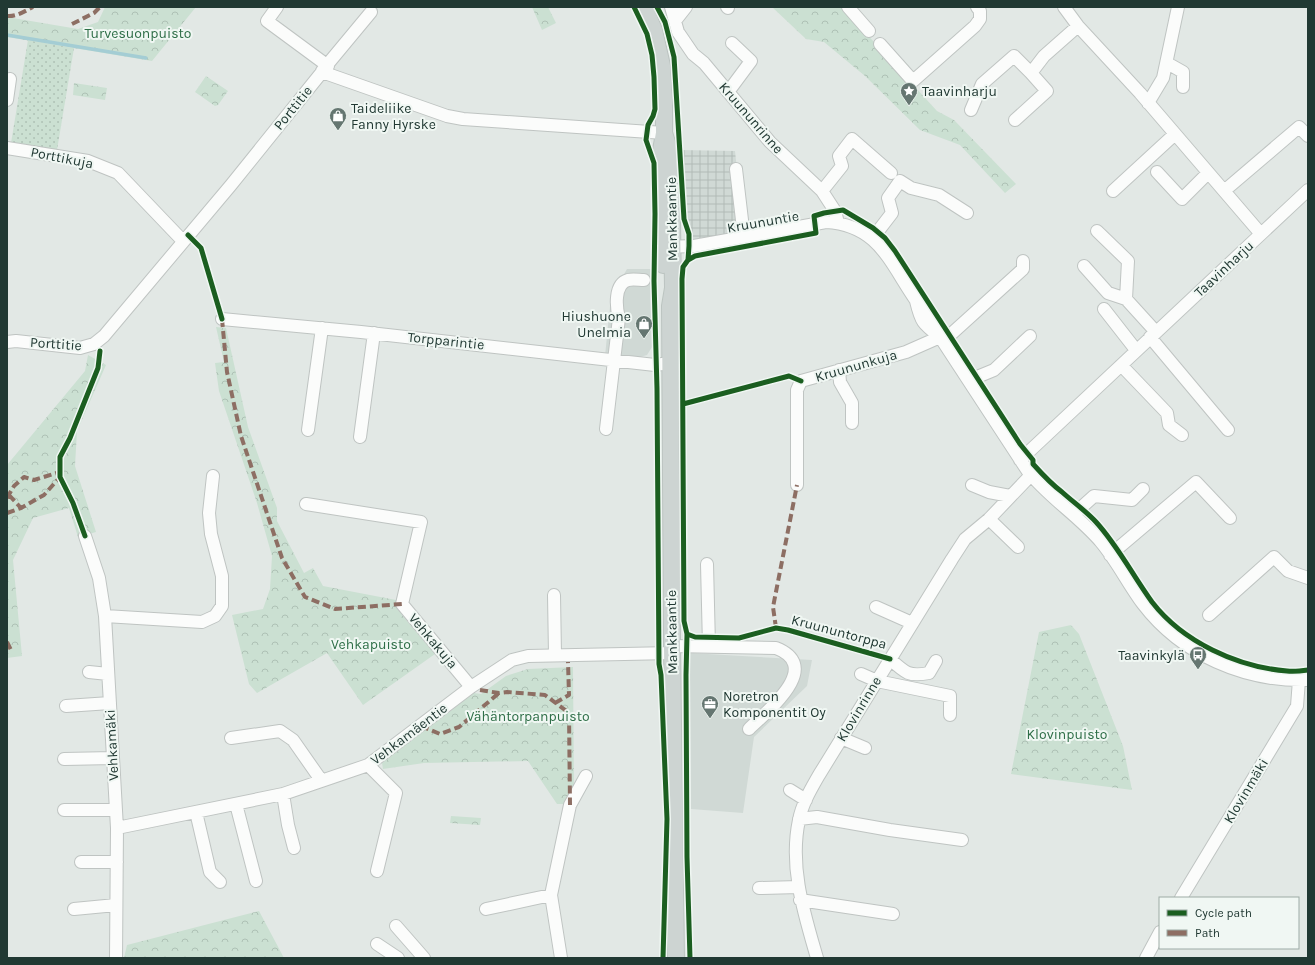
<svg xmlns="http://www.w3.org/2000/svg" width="1315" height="965" viewBox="0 0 1315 965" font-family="Karla,sans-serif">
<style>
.built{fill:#d0d9d5}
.industrial{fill:url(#industrial-grid)}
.grass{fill:url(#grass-dots)}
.forest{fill:url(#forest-crowns)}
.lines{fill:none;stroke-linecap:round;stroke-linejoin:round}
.stream{stroke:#a4cdd4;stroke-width:3.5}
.minor-casing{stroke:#bfc4c2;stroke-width:14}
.major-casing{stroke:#bcc4c1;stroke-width:18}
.minor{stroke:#fbfcfb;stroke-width:12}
.major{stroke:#cdd4d2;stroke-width:16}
.quiet{stroke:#8d6e63;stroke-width:4;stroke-dasharray:8 4;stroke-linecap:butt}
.cycleway-casing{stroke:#f0f7f3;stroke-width:8}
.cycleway{stroke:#1b5e20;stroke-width:5}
.labels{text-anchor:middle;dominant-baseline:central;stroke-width:4;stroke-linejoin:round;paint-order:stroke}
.park-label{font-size:14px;fill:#2e6e47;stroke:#f0f7f3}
.poi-label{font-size:14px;fill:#213933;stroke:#f0f7f3;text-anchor:start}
.street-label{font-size:14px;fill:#213933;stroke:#f0f7f3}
</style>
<defs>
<pattern id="industrial-grid" width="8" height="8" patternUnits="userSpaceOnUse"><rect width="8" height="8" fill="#d0d9d5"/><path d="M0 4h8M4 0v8" fill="none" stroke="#b2bbb7"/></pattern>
<pattern id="grass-dots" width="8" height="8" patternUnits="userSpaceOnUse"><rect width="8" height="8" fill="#cbe0d2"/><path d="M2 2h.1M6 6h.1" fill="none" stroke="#aec1b5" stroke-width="1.8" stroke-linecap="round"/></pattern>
<pattern id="forest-crowns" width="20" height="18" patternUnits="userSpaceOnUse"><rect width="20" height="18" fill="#cbe0d2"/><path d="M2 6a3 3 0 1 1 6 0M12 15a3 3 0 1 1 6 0" fill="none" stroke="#aec1b5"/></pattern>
</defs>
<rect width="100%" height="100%" fill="#e2e8e5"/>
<!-- built -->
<path class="built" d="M627 269H651L652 347 647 355 632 359 605 356 611 297Z
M690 653 812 660 807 686 754 737 743 813 691 809Z"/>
<!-- industrial -->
<path class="industrial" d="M679 150 735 151 744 237 689 246V234L684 219Z"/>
<!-- grass -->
<path class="grass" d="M28 40 74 48 57 150 11 143Z"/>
<!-- forest -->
<path class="forest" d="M105 7H196L152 61 7 37V17L78 29 98 22Z
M532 7H548L556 23 542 30Z
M772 7H842L937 111 954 120 1016 184 1005 193 960 145 920 130 865 76 824 42 806 39Z
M206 76 228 91 218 105 215 106 195 92Z
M74 83 107 88 105 100 73 95Z
M216 327 226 328 248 427 277 508V521L304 573 313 568 323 586 396 600 402 615 435 654 363 705 327 653 257 693 249 684 232 615 263 609 270 589 272 556 257 503 219 391 215 363 224 362Z
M88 355 106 365 77 431 75 466 96 532 78 537 69 508 33 518 13 560 22 656 7 658V465L85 371Z
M1071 625 1079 634 1123 746 1132 790 1011 774 1039 632Z
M573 667 574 793 567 804H557L528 761 424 763 383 769 382 763 474 693 481 694 506 676 528 669Z
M451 816 481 818 480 825 450 823Z
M259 911 284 958H124L127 945Z"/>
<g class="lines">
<!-- stream -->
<path class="stream" d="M7 35 146 58"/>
<defs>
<path id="minor" d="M277 7 267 21 328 66
M671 7 678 32 693 54 704 63 770 142 822 191 835 211 838 223
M727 7 728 8
M848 7 869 31
M675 21 686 7
M880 44 913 81 975 26 980 19V11L977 7
M1167 63 1183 72V87
M322 71 371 12
M728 92 751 61 732 43
M7 100 10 79
M1148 103 1163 78 1178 7
M971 110 982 84 1014 56 1031 73
M1015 120 1047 91 1031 73 1044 56 1078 26
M7 148 88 161 118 173 183 241
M736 169 744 237
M1157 172 1182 199 1208 173
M822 191 842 166 839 156 852 139 891 173
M1113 191 1175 134
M1224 191 1299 127 1308 136
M1097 231 1128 261 1126 299 1156 332
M1261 234 1308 190
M872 239 892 213 888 198 900 181 911 188 939 195 967 213
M664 247 694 246 826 222C878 225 889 261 915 299 917 303 922 306 926 309 932 317 936 328 940 337L1027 470C1048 497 1078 515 1101 542 1117 561 1128 584 1143 604 1182 655 1245 682 1308 680
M1084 266 1108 293 1126 299
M916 301C921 322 923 324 939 336
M1104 309 1136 350
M222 319 361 332 655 365 670 363
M1150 337 1228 430
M7 342 16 341 80 348 94 344 104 336 231 185 322 72 447 116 463 119 664 133
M1121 365 1167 413 1169 425 1182 435
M839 370 840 382 852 403V423
M970 382 977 377 994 370 1030 336
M606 429 619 318C616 307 614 284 628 280 633 279 639 280 644 280
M308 430 322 328
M360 437 374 333
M1020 460 1261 234 1140 93 1078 26 1064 7
M797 485V390L801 381 906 352 940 337 949 336 1023 269V261
M972 485 989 492 1010 496
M306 504 421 522 402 604 471 687
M1074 514 1094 496 1132 500 1143 489
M989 519 1018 547
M85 536 99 578 105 616 117 828 116 958
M1110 555 1196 482 1230 518
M707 564 709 646
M554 595 555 655
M876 607 912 623
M1209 615 1274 557 1288 571 1308 578
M105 616 202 622 215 616 222 606V576L211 534 209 513 213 476
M672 646 776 648C824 667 767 711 749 729
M890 659C905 673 909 677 929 673L936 661
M89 672 108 674
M861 674 877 681 950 696V715
M66 706 110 703
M231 738 280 731 293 740 321 780
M841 738 865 748
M64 759 113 758
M368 765 396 793 377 871
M790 790 806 800
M283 794 288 825 294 848
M236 804 256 881
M64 810H116
M196 812 210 872 220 882
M799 819 817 817 890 830 962 840
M117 828 283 794 368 765 471 687 512 660 528 656 672 653
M81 862H117
M759 888 799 887
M1181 898 1297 706 1299 680
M800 900 893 914
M74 909 116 905
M486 909 551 895
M396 926 424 958
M377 944 398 958
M561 958 551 895 570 805 586 776
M817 958C804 913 789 867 799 820 802 804 811 789 819 775L952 559 965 539 989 519 1031 475
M1146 958 1160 932"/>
<path id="major" d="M644 7 654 30 662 66 664 100V133L659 162 663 265
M664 133 671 155 673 288 670 306 672 646 676 958"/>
</defs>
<!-- minor casing -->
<use href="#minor" class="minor-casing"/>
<!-- major casing -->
<use href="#major" class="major-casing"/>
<!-- minor -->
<use href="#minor" class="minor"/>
<!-- major -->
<use href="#major" class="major"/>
<!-- quiet -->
<path class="quiet" d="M7 16C16 17 25 11 33 7
M72 24 94 13 100 7
M222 319 227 372 241 436 282 558 305 597 335 609 402 604
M9 495 21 508
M7 498 14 486 24 477 34 480 60 472
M7 513 21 508 44 495 60 477
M776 628 773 607 797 485
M7 642 12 652
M480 690 499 693 507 692 545 695 569 713 570 805
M555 703 569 695 568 662
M421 726 440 734 459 727 499 693"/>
<defs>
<path id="cycleway" d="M634 7 647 34 652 55 654 77 655 109 653 116 648 125 646 140 654 163 655 214 654 281 657 389 659 664 661 675 667 819 663 958
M657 7 665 22 674 57 684 219 689 234V246L688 260 683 267 682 279 684 621 687 634 686 675 687 857 690 958
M188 235 201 248 222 319
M688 260 695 256 816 233 814 216 824 213 843 210 873 228 885 238 895 251 1020 444 1033 460V464C1042 474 1051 484 1062 492 1073 502 1086 511 1096 522 1118 546 1133 576 1152 602 1183 642 1237 667 1287 671 1294 672 1301 671 1308 670
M683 404 789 376 801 381
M85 536 73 503 60 477V457L70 438 98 368 100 351
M687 634 695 637 739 638 776 628 788 630 890 659"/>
</defs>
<!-- cycleway casing -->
<use href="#cycleway" class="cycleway-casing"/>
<!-- cycleway -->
<use href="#cycleway" class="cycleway"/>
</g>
<!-- icons -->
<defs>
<symbol id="sight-pin" viewBox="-11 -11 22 30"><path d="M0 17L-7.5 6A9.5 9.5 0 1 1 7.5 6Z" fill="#657671" stroke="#f0f7f3"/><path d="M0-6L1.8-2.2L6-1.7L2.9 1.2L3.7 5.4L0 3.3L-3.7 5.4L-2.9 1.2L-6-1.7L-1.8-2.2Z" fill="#fff"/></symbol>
<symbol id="shop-pin" viewBox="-11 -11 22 30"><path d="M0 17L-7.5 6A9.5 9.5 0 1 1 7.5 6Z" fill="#657671" stroke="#f0f7f3"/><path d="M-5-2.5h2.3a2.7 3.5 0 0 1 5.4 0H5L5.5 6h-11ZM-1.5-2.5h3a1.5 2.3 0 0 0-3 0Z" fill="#fff"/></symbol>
<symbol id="bus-pin" viewBox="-11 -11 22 30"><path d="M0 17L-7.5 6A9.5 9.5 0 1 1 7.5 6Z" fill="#657671" stroke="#f0f7f3"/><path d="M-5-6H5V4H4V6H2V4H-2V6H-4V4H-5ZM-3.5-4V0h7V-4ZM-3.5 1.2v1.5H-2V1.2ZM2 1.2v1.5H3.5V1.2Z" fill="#fff"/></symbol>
<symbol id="office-pin" viewBox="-11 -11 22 30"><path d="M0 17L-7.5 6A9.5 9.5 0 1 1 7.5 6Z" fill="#657671" stroke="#f0f7f3"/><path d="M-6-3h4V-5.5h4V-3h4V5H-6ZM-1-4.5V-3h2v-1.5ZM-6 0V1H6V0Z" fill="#fff"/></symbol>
</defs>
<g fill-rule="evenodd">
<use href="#sight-pin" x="899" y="81" width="20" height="27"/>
<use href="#shop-pin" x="328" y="106" width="20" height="27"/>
<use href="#shop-pin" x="634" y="314" width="20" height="27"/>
<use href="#bus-pin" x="1188" y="645" width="20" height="27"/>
<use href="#office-pin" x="700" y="694" width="20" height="27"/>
</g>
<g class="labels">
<!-- park labels -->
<g class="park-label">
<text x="138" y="33">Turvesuonpuisto</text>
<text x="371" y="644">Vehkapuisto</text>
<text x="528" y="716">Vähäntorpanpuisto</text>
<text x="1067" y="734">Klovinpuisto</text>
</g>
<!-- poi labels -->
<g class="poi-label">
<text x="922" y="91">Taavinharju</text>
<text x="351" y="108">Taideliike<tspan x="351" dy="16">Fanny Hyrske</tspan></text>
<text x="631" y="316" text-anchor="end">Hiushuone<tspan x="631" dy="16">Unelmia</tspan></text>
<text x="1185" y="655" text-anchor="end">Taavinkylä</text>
<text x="723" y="696">Noretron<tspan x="723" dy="16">Komponentit Oy</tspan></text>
</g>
<!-- street labels -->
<g class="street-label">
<text transform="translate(293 108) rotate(-51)">Porttitie</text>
<text transform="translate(751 118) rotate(49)">Kruununrinne</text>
<text transform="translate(62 158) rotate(11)">Porttikuja</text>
<text transform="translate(672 219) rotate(-91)">Mankkaantie</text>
<text transform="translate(763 222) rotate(-10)">Kruununtie</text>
<text transform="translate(1224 269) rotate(-43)">Taavinharju</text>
<text transform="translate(446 341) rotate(6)">Torpparintie</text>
<text transform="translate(56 344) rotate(4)">Porttitie</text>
<text transform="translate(856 366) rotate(-16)">Kruununkuja</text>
<text transform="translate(672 632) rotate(-91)">Mankkaantie</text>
<text transform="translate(839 632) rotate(15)">Kruununtorppa</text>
<text transform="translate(433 641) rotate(50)">Vehkakuja</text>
<text transform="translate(859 709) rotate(-59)">Klovinrinne</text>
<text transform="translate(409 734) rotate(-37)">Vehkamäentie</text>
<text transform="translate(112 745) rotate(-93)">Vehkamäki</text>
<text transform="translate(1246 791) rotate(-59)">Klovinmäki</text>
</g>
</g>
<!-- border -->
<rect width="1315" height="965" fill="none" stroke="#213933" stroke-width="16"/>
<!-- legend -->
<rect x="1159" y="897" width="140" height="52" fill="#f0f7f3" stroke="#9daba6"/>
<rect x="1167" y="910" width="20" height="6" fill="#1b5e20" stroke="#9daba6"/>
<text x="1195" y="917" font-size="12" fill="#213933">Cycle path</text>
<rect x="1167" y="930" width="20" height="6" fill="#8d6e63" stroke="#9daba6"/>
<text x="1195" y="937" font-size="12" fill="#213933">Path</text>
</svg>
